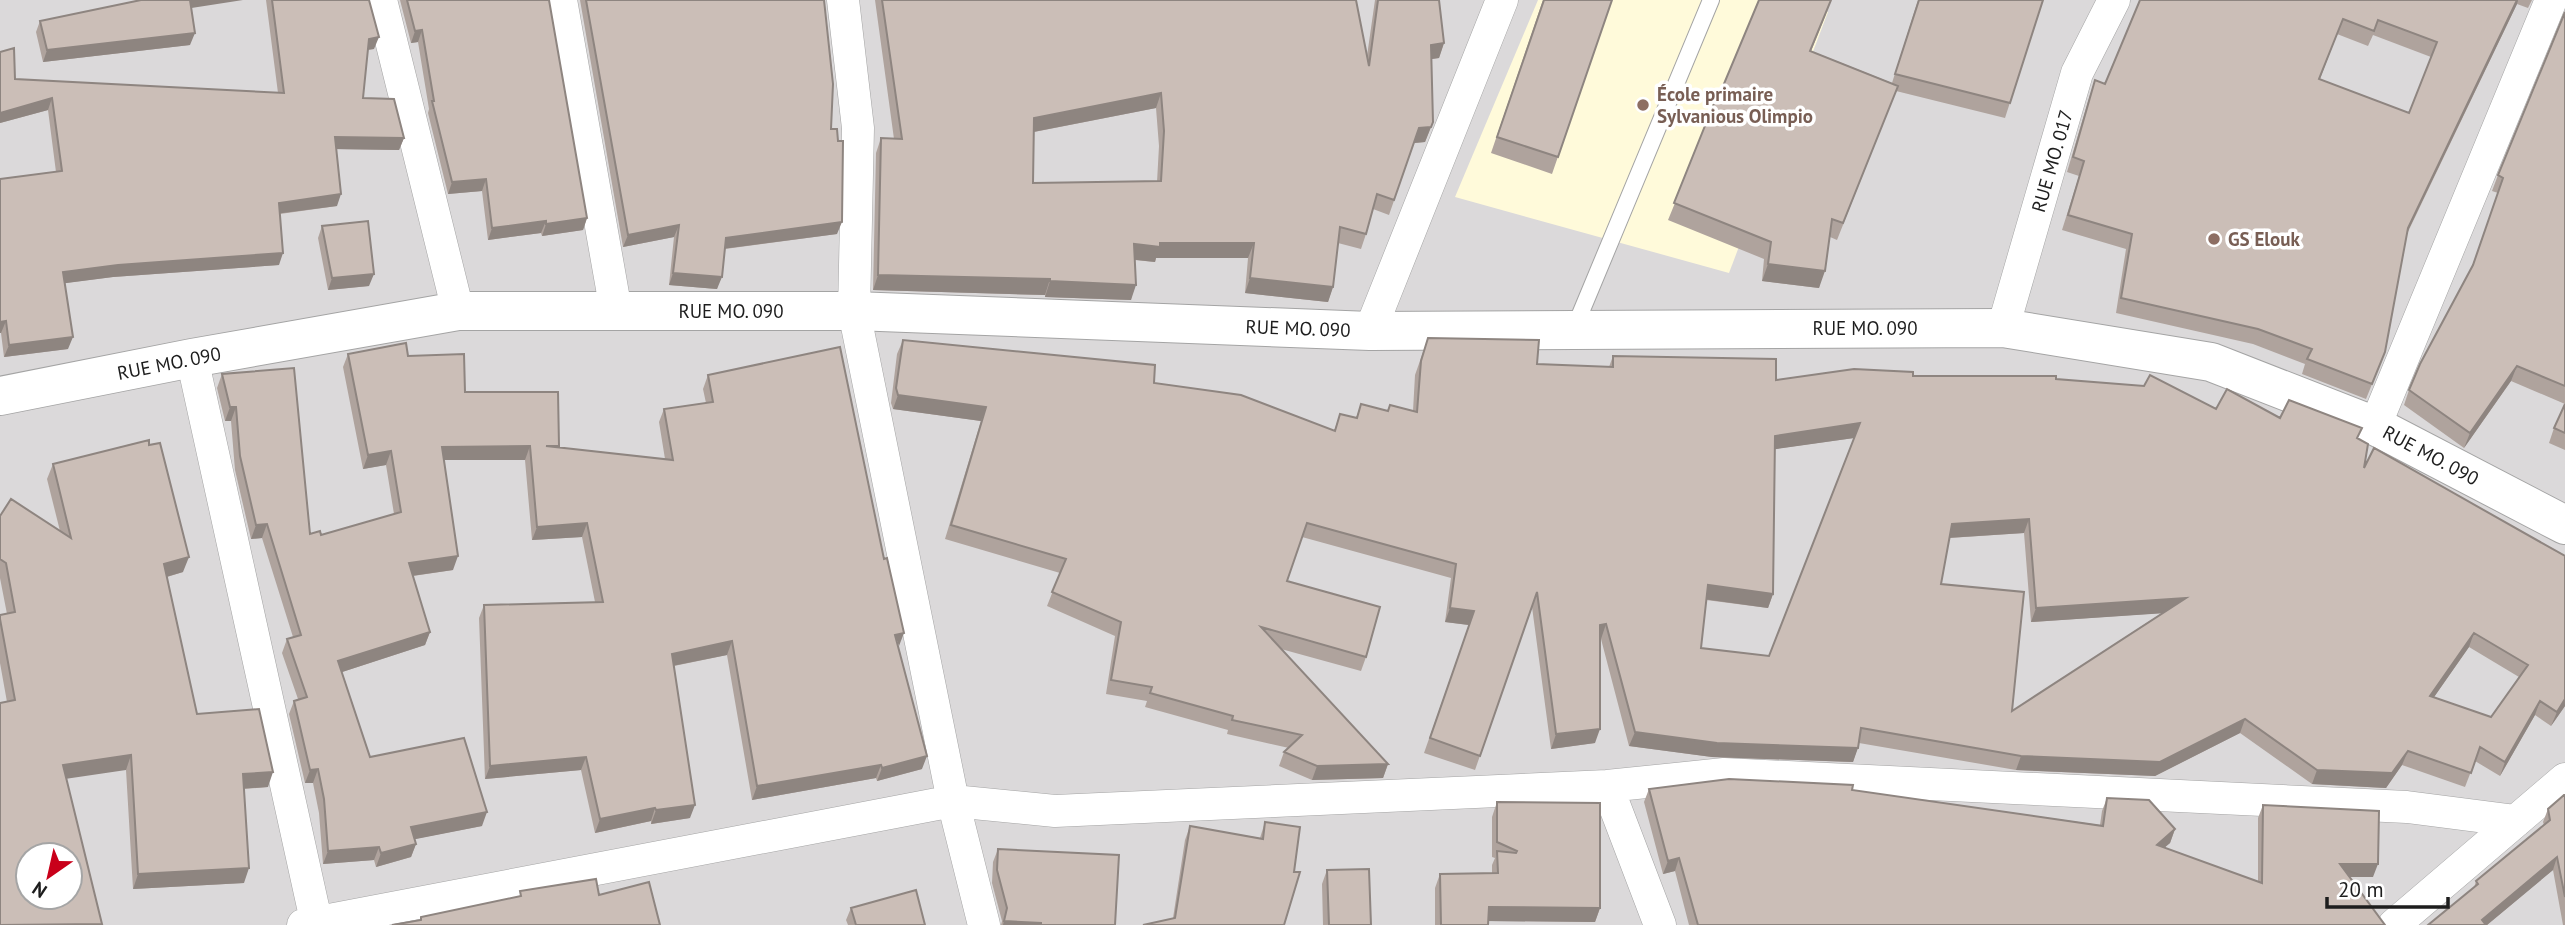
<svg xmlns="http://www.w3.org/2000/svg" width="2565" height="925" viewBox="0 0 2565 925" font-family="'PT Sans',sans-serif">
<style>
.residential{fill:#dbd9da;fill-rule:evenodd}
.education{fill:#fffada}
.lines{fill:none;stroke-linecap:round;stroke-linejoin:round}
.service-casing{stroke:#a4a4a4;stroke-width:18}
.minor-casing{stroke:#a4a4a4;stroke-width:33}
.tertiary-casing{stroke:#a4a4a4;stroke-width:40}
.service{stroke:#fff;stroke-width:16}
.minor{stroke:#fff;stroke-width:32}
.tertiary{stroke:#fff;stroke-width:38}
.wall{fill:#afa39d;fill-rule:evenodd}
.shaded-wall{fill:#8e8580}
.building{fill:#cbbeb7;stroke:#8e8580;stroke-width:2;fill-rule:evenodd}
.education-dot{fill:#8d6e63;stroke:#fff;stroke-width:2.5}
.labels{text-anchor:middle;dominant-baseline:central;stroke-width:7;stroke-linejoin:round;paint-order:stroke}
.education-label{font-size:19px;font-weight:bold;fill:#785e54;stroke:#fff;text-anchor:start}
.street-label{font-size:19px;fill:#1d1d1d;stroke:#fff}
</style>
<rect width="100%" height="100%" fill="#efe9e1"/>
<!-- residential -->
<path class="residential" d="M0 0H2565V925H0ZM28 855H70V897H28Z"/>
<!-- education -->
<path class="education" d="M1538 0H1797L1828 12 1729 273 1455 197Z"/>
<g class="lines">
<defs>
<path id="service" d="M1574 329 1711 0"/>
<path id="minor" d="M381 0 458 311
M561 0 616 311
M843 0 858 128 854 311 953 801 984 925
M2003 328 2077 73 2114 0
M1370 331 1502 0
M192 358 317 925
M2375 426 2551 0
M1607 786 1660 925
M303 925 953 801 1055 811 1607 786 1724 774 2407 807 2516 821
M2394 925 2565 779"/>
<path id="tertiary" d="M0 396 192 358 458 311H854L1370 331 2003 328 2211 362 2375 426 2565 525"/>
</defs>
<!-- service casing -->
<use href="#service" class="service-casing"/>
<!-- minor casing -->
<use href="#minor" class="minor-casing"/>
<!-- tertiary casing -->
<use href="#tertiary" class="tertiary-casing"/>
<!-- service -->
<use href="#service" class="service"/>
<!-- minor -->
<use href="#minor" class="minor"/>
<!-- tertiary -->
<use href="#tertiary" class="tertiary"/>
</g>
<!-- wall -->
<path class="wall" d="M266 0H369L374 49 368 50 363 98 404 138 399 150 337 149V206L280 214 279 265 113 277 65 283 68 349 4 357 1 333H0V179L56 172 48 110 0 123V52L15 79 278 93Z
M400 0H549L587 218 583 230 542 236 541 233 488 240 482 191 448 194 428 113 429 109 418 42 411 43Z
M580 0H824L837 234 725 249 717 289 669 285 674 237 623 247Z
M875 0H1356L1367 56 1375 0H1439L1444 43 1439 58 1431 59 1433 122 1425 142 1414 143 1389 215 1373 209 1366 234 1361 249 1338 243 1333 287 1328 302 1245 293 1248 258H1156L1155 262 1135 260 1131 300 1045 297V295L873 290 876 153 881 138 894 139ZM1156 108 1159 146 1157 182 1033 183 1034 132Z
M1543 0H1612L1552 174 1491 153Z
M1918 0H2043L2005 118 1896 91 1837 240 1830 237 1819 288 1762 281 1764 259 1668 220 1721 91 1826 14 1811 51 1892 83Z
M2140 0H2532L2528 8 2517 4 2407 234 2385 352 2366 399 2302 374 2305 364 2253 344 2116 313 2126 249 2062 230 2079 176 2067 172 2090 95 2095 80 2105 84ZM2337 34 2368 46 2373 35 2431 57 2409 113 2320 79Z
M191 8 190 45 43 62 36 32 40 21Z
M2565 12V404L2511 381 2464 448 2404 405 2409 390 2472 267 2498 193 2492 191 2498 175Z
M322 226 369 286 328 290 318 238Z
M1428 338 1537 364 1609 367 1613 356 1776 380 1913 376 2056 379 2216 409 2280 418 2358 439 2364 468 2565 706 2551 726 2535 715 2500 776 2475 761 2465 787 2402 765 2386 788 2312 784 2240 733 2155 776 2016 770 1859 743 1853 762 1712 757 1629 746 1601 639 1595 743 1551 749 1532 607 1475 770 1424 753 1469 625 1445 622 1451 578 1302 537 1287 581 1366 657 1361 671 1281 649 1388 764 1383 778 1312 780 1279 766 1284 752 1289 748 1227 734 1228 730 1145 707 1147 701 1106 694 1115 636 1047 606 1060 573 945 539 981 421 893 409 891 403 897 354 903 340 1154 383 1334 431 1340 414 1356 418 1361 404 1387 411H1413L1415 375ZM1854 438 1769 656 1701 648 1706 600 1768 608 1773 594 1775 449ZM2024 533 2031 622 2162 613 2012 711 1941 584 1949 538ZM2469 647 2519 677 2491 717 2434 697Z
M348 354 408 356 465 392 558 447 665 459 659 422 664 409 706 403 703 389 708 375 898 646 922 769 877 781 876 778 752 800 727 655 674 666 690 818 651 824V821L595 833 581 770 485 779 479 618 484 605 595 602 582 537 532 540 525 460H444L453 570 413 576 430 632 425 645 342 672 370 757 482 826 414 839 416 844 411 857 376 867 374 860 323 864 319 813 313 783H305L289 714 294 701 298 699 282 653 287 639 293 637 262 538 251 539 235 470 231 421H225L217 388 222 374 310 534 321 535 394 514 386 465 363 469 343 367Z
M2565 404V450L2549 443 2554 428Z
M149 445 183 572 167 577 197 714 268 787 244 789V883L133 889 126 770 7 702 0 663V615L7 614 0 578V516L60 531 47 479 53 464Z
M1649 789 1852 790 2100 825 2102 811 2107 798 2175 829 2170 843 2164 848 2258 882V818L2263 805 2373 877H2349L2385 925H1689L1675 871 1663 874 1644 802Z
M2565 795V925H2563L2553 870 2487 925H2428L2474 888 2476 881 2544 825 2543 822 2548 809Z
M1497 802 1600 908 1595 922 1489 921 1488 925H1435V888L1440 874 1492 873V865L1495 858 1492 857V817Z
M1265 822 1284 925 1173 918 1185 840 1190 826 1260 838Z
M998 849 1115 925H1001L1002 921 992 883 993 862Z
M1327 870 1371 925H1323L1322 884Z
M851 908 925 925H848L846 920Z"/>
<!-- shaded-wall -->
<path class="shaded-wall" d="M189 0H243L185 9Z
M2517 0H2518L2517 4 2402 243 2408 228Z
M422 30 418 42 411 43 415 31Z
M195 33 190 45 43 62 47 50Z
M379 37 374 49 365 50 369 39Z
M1444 43 1439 58 1425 60 1431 45Z
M1161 93 1156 108 1028 133 1034 118Z
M52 98 48 110 0 123V113Z
M1431 127 1425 142 1414 143 1419 128Z
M335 137 404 138 399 150 331 149Z
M486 179 482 191 448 194 452 182Z
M341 194 337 206 275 214 279 203Z
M587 218 583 230 542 236 546 224Z
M546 221 541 233 488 240 492 228Z
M842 222 837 234 722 249 726 238Z
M679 225 674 237 623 247 628 235Z
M1160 243H1254L1248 258H1156L1155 262 1128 259 1134 244Z
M283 253 279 265 113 277 59 284 63 272 118 265Z
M1768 264 1825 271 1819 288 1762 281Z
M673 273 722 277 717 289 669 285Z
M374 274 369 286 328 290 332 278Z
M878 275 1050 279 1045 295 873 290Z
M1250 278 1333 287 1328 302 1245 293Z
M1050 281 1136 285 1131 300 1045 297Z
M6 321 1 333H0V322Z
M73 337 68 349 4 357 9 345Z
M2517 366 2511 381 2464 448 2470 433Z
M898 395 986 407 981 421 893 409Z
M230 407H236L231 421H225Z
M1860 423 1854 438 1770 450 1775 436Z
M530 446 525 460H438L442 447Z
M391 451 386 465 363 469 368 455Z
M2029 519 2024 533 1947 538 1952 524Z
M587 523 582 537 532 540 537 527Z
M267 524 262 538 251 539 256 525Z
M458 556 453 570 404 577 409 563Z
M189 557 183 572 159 579 164 564Z
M1708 585 1773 594 1768 608 1703 599Z
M2186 598 2181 612 2031 622 2036 608Z
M1450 608 1474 611 1469 625 1445 622Z
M1606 624 1601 639H1595L1600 625Z
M430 632 425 645 333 675 338 661Z
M904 633 899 646 895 635Z
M2474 633 2469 647 2425 710 2430 696Z
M732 641 727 655 667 667 672 654Z
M2565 699V706L2551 726 2557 712Z
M2540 701 2535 715 2500 776 2505 762Z
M2245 719 2240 733 2155 776 2016 770 2021 756Z
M1600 729 1595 743 1551 749 1556 734Z
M1635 732 1858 748 1853 762 1712 757 1629 746Z
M2408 751 2402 765 2386 788 2312 784 2317 770Z
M131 755 126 770 58 780 63 765Z
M927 756 922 769 877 781 882 768Z
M586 757 581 770 485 779 490 766Z
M1388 764 1383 778 1312 780 1317 766Z
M881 765 876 778 752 800 757 786Z
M318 769 313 783H305L310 770Z
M273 772 268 787 237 789 243 774Z
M695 805 690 818 651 824 656 810Z
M655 808 651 821 595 833 600 819Z
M487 812 482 826 406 841 411 827Z
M2175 829 2170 843 2152 858 2157 845Z
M416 844 411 857 376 867 381 853Z
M379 847 374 860 323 864 328 851Z
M2557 857 2553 870 2487 925H2480L2482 920Z
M1679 858 1675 871 1663 874 1668 861Z
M2340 864H2378L2373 877H2335Z
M249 868 244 883 133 889 138 874Z
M1489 907 1600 908 1595 922 1484 921Z
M1004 921 1041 923 1040 925H1003Z"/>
<!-- building -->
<path class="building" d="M141 0H190L195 33 47 50 40 21Z
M272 0H369L379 37 369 39 363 98 394 99 404 138 335 137 341 194 279 203 283 253 118 265 63 272 73 337 9 345 6 321 0 322V179L62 171 52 98 0 113V52L14 48 15 79 284 93Z
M407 0H549L587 218 546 224V221L492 228 486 179 452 182 432 101H434L422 30 415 31Z
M586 0H824L833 84 831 129H837L838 141H843L842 222 726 238 722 277 673 273 679 225 628 235Z
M882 0H1356L1369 66 1378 0H1439L1444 43 1431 45 1433 122 1431 127 1419 128 1394 200 1377 194 1366 234 1340 227 1333 287 1250 278 1254 243H1160V247L1134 244 1136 285 1050 281V279L878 275 881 138 902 139ZM1161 93 1164 131 1161 181 1033 183 1034 118Z
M1544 0H1612L1558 157 1497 137Z
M1759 0H1831L1810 51 1898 86 1843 223 1832 219 1825 271 1768 264 1771 242 1674 203 1719 91H1721Z
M1919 0H2043L2010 103 1895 74Z
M2140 0H2517L2408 228 2385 352 2372 384 2307 359 2312 349 2258 329 2121 298 2132 234 2068 215 2084 161 2073 157 2095 80 2105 84ZM2343 19 2374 31 2378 20 2437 42 2409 113 2319 79Z
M2565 12V386L2517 366 2470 433 2409 390 2420 364 2473 265 2503 178 2498 175Z
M368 221 374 274 332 278 322 226Z
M1428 338 1539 340 1537 364 1613 367V356L1776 359V380L1854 369 1913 372V376H2056V379L2144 386 2150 375 2216 409 2227 389 2280 418 2289 400 2362 428 2357 438 2368 444 2364 468 2374 448 2565 556V699L2557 712 2540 701 2505 762 2480 747 2471 773 2408 751 2392 773 2317 770 2245 719 2160 762 2021 756 1861 728 1858 748 1717 743 1635 732 1606 624 1600 625V729L1556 734 1537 592 1480 756 1430 738 1474 611 1450 608 1456 564 1307 523 1287 581 1380 607 1366 657 1261 627 1388 764 1317 766 1284 752 1302 735 1232 720 1233 716 1150 693 1152 687 1111 680 1121 622 1052 592 1066 559 951 525 986 407 898 395 896 388 903 340 1155 365 1154 383 1241 395 1335 431 1340 414 1357 418 1361 404 1388 411 1390 405 1417 412 1421 361ZM1860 423 1769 656 1701 648 1708 585 1773 594 1775 436ZM2029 519 2036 608 2186 598 2012 711 2024 592 1941 584 1952 524ZM2474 633 2528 665 2491 717 2430 696Z
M406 343 408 356 464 354 465 392H558L559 446H546L673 460 664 409 713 402 708 375 840 347 884 559 887 558 904 633 895 635 927 756 882 768 881 765 757 786 732 641 672 654 695 805 656 810 655 808 600 819 586 757 490 766 484 605 603 602 587 523 537 527 530 446 442 447 458 556 409 563 430 632 338 661 370 757 464 738 487 812 411 827 416 844 381 853 379 847 328 851 324 799 318 769 310 770 294 701 307 697 287 639 301 635 267 524 256 525 240 456 236 407H230L222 374 294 368 310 534 320 531 321 535 401 512 391 451 368 455 348 354Z
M2565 404V433L2554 428Z
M149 440V445L160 443 189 557 164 564 197 714 259 709 273 772 243 774 249 868 138 874 131 755 63 765 102 924 0 925V703L15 700 0 619V615L15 612 6 563 0 559V516L11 499 71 538 53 464ZM28 855H70V897H28Z
M1729 779 1853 785 1852 790 2103 826 2107 798 2149 800 2175 829 2157 845 2262 883 2263 805 2379 811 2378 864H2340L2385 925H1698L1679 858 1668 861 1649 789Z
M2564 795H2565V897L2557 857 2482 920 2486 925H2428L2478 884 2476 881 2550 820 2548 809Z
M1497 802 1600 803V908L1489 907 1488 925H1441L1440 874 1498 873 1497 851 1516 853 1517 851 1497 842Z
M1265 822 1300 827 1294 872H1300L1284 925H1143L1175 918 1190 826 1263 839Z
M998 849 1119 855 1115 925H1041V923L1004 921 1007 908 997 870Z
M1369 869 1371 925H1329L1327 870Z
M596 879 599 895 649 882 660 925H392L421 920V917L521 896 520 891Z
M916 890 925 925H856L851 908Z"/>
<!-- markers -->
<g class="education-dot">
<circle cx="1643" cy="105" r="7"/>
<circle cx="2214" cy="239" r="7"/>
</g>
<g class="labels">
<!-- education labels -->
<g class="education-label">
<text x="1657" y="94">École primaire<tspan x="1657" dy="22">Sylvanious Olimpio</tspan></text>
<text x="2228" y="239">GS Elouk</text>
</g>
<!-- street labels -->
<g class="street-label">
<text transform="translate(2052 161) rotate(-74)">RUE MO. 017</text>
<text x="731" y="311">RUE MO. 090</text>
<text transform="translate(1298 328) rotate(2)">RUE MO. 090</text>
<text x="1865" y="328">RUE MO. 090</text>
<text transform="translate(169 363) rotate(-11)">RUE MO. 090</text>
<text transform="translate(2431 455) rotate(28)">RUE MO. 090</text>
</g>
</g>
<!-- north arrow -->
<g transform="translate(49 876) rotate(214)"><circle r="33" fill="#ffffff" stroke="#a5a5a5" stroke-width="2"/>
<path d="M0-5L12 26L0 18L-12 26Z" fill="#c9001a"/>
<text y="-10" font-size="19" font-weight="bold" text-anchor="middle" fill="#1d1d1d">N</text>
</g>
<!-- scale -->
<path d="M2327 897v10h121v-10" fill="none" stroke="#1d1d1d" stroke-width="3.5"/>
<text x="2338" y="897" font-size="21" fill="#1d1d1d" stroke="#ffffff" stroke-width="5" paint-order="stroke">20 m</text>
</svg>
